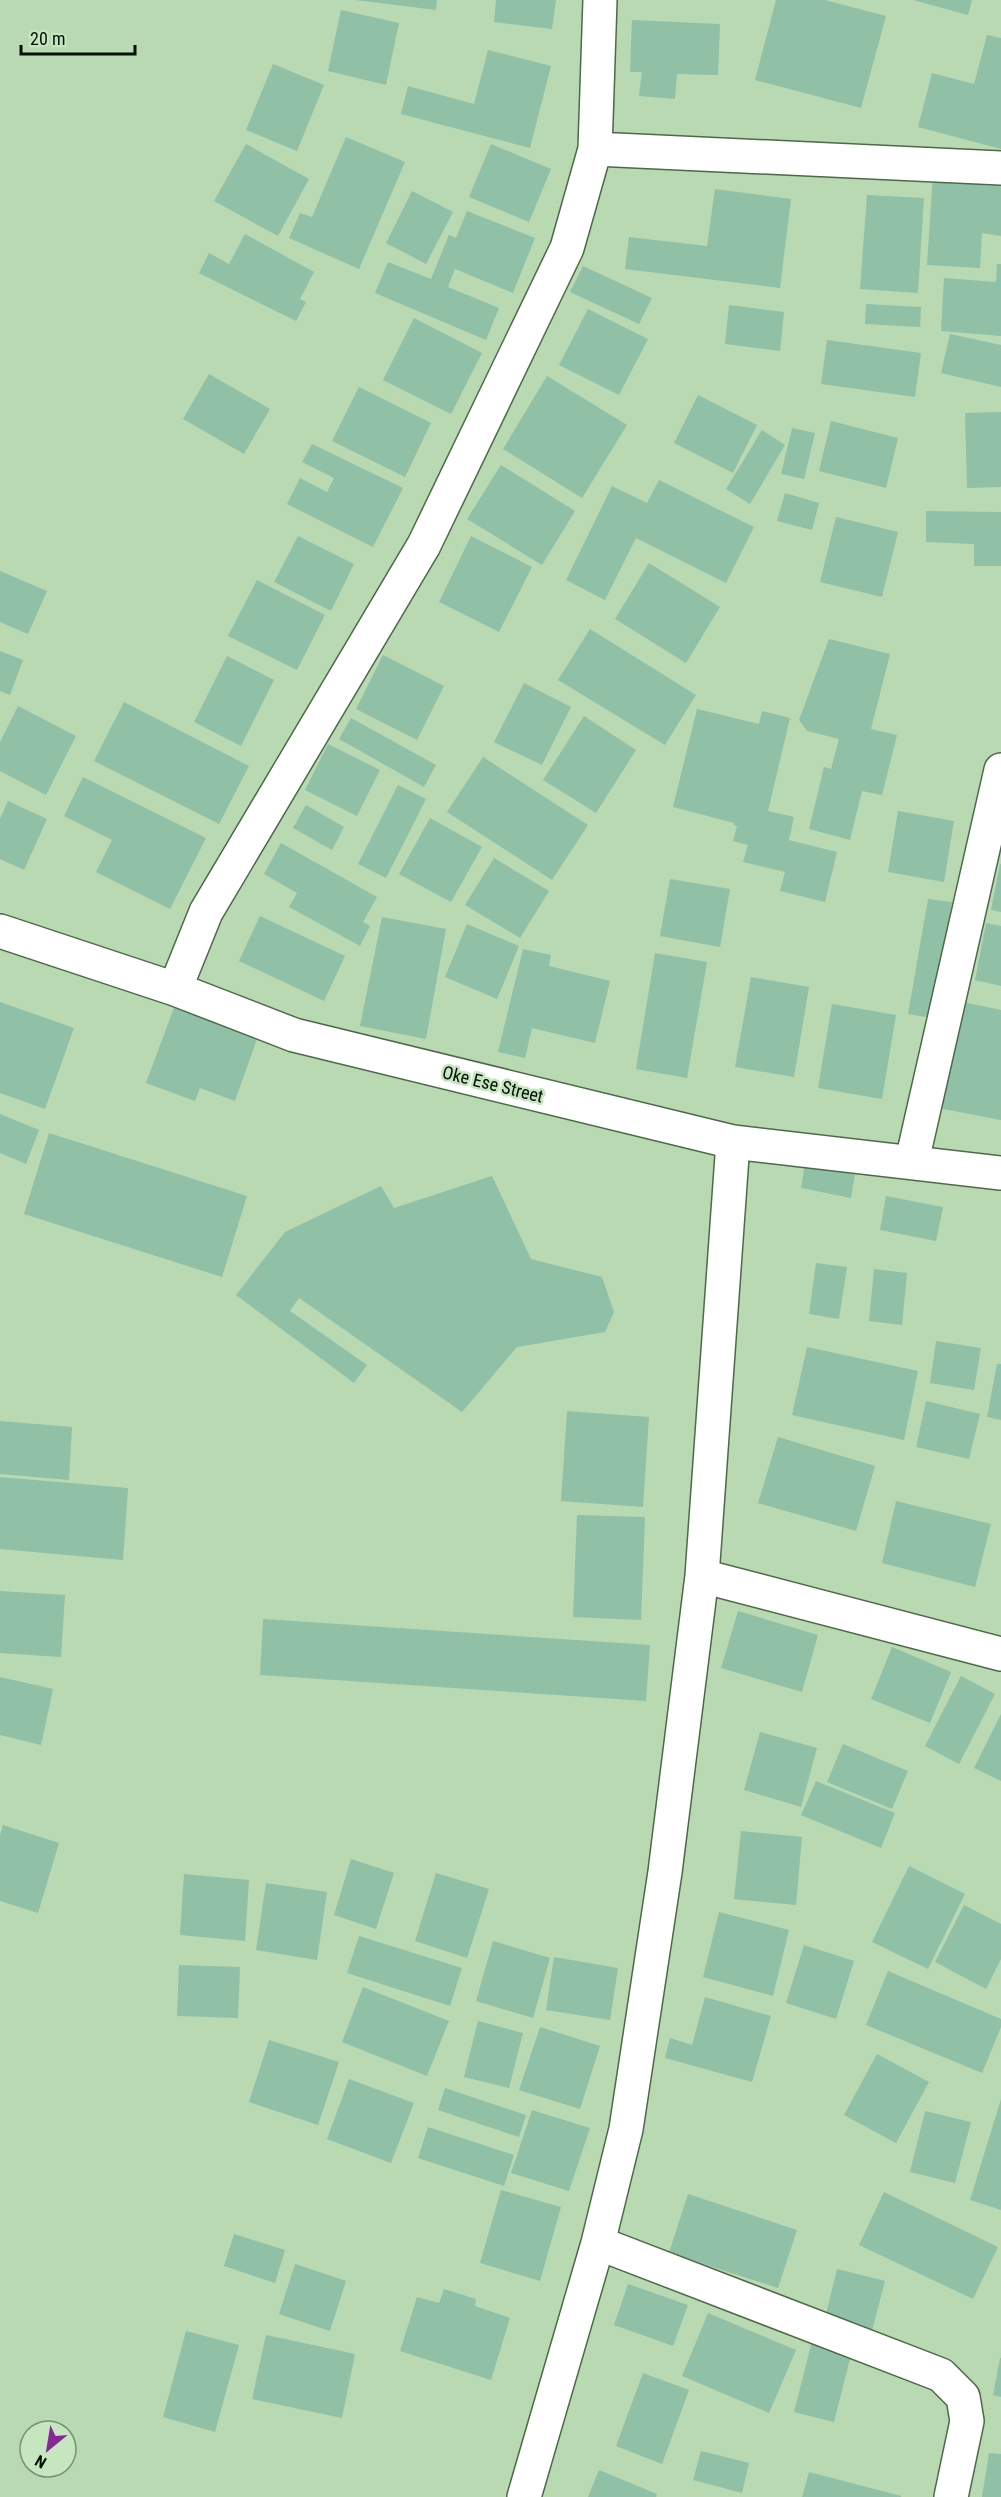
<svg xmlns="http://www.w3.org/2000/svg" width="1001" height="2497" viewBox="0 0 1001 2497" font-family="'Roboto Condensed',sans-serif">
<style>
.building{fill:#90c0a6}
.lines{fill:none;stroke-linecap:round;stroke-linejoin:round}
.street-casing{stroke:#4c6a47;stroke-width:36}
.street{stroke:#fff;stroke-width:33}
.labels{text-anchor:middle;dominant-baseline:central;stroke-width:5;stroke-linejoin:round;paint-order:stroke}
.street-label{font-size:18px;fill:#051004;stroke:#c5e6bf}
</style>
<rect width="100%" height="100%" fill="#b8d9b2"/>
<!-- building -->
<path class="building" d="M355 0H437L436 10Z
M496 0H556L552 29 494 22Z
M776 0H825L886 16 861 108 755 80Z
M913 0H972L968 15Z
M341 10 399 23 386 85 328 71Z
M632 20 720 24 718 75 677 74 675 99 639 96 642 72H630Z
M987 35 1001 38V149L918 127 932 73 974 84Z
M488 50 551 66 530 148 401 114 408 86 474 104Z
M273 64 324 85 297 151 246 130Z
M346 137 405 162 359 269 289 238 300 213 312 217Z
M246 144 309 179 278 236 214 201Z
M491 144 551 169 529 222 469 197Z
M933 174 986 178V186L1001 185V236L982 233 980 268 927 265Z
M715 189 791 199 780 288 625 269 629 237 707 246Z
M412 191 453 212 426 264 386 243Z
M867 195 924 198 918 293 860 289Z
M467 211 535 238 513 293 455 269 448 287 499 308 486 340 375 293 388 262 431 279 449 235 456 238Z
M245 234 314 272 300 299 306 302 296 321 199 273 209 253 229 264Z
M997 264H1001V336L941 331 944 278 996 282Z
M583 266 652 298 639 324 570 292Z
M866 304 921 307 920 327 865 324Z
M729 305 784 312 780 351 725 344Z
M588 309 648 339 619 395 559 365Z
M414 318 482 353 451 414 383 380Z
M950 334 1001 345V387L941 373Z
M827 340 921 353 915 397 821 384Z
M209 374 270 409 244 454 183 419Z
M547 376 627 425 582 498 503 449Z
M359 387 431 423 405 477 332 441Z
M698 395 757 425 733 473 674 443Z
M1001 412V487L967 488 965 413Z
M831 421 898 438 886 488 819 471Z
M792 428 815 433 804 479 781 474Z
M762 430 785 445 750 504 726 489Z
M312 444 403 488 373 547 287 504 300 478 327 492 334 478 302 462Z
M501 465 575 511 542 565 467 519Z
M659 480 754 527 726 583 636 538 605 600 566 580 612 486 647 503Z
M785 493 819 503 812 530 777 521Z
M926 511 1001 512V566H974V544L926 542Z
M836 517 898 532 882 597 820 582Z
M298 536 354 564 331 611 274 582Z
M471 536 532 567 499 632 439 602Z
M649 563 720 607 686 663 615 619Z
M0 571 47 591 28 634 0 622Z
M257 580 325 615 297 670 228 636Z
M590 629 696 695 665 745 558 680Z
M829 639 890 654 871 729 897 735 882 795 862 791 850 840 809 829 824 767 831 769 839 739 807 731 799 720Z
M0 651 23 660 10 695 0 691Z
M383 655 444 686 417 740 356 709Z
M227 656 274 680 241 746 194 722Z
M524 683 571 707 542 765 494 742Z
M124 702 249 766 219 824 94 761Z
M18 706 76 736 46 795 0 771V742Z
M697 709 759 724 762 711 790 718 768 811 794 817 789 840 837 852 825 902 780 891 785 872 743 862 748 845 733 841 737 826 734 825V823L673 807Z
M584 716 636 750 596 813 543 780Z
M351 718 436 765 424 787 339 739Z
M328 744 380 770 357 816 305 790Z
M483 757 588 825 552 880 447 812Z
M83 777 206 838 170 909 96 872 112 840 64 816Z
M398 785 426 799 386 878 358 864Z
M8 801 47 819 24 870 0 859V819Z
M306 805 344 827 332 850 293 828Z
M898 811 954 821 944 882 888 872Z
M430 818 482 847 451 902 399 874Z
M281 843 377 897 363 922 370 926 360 946 289 907 297 893 264 874Z
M494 858 549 891 520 938 465 905Z
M1000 864H1001V912L991 910Z
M670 879 730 889 720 947 660 936Z
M928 899 952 902 932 1018 908 1014Z
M260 916 345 956 324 1001 239 961Z
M382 917 446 929 426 1039 360 1026Z
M986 923 1001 926V986L975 980Z
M467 924 519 946 497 999 445 977Z
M523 949 551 955 549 966 610 981 595 1043 532 1028 525 1058 498 1052Z
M655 953 707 962 687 1078 636 1069Z
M751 977 809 987 794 1077 735 1067Z
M958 1001 1001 1010V1120L938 1108Z
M0 1002 74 1028 45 1109 0 1093Z
M832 1004 896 1015 882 1099 818 1088Z
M175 1005 258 1036 235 1101 200 1088 195 1101 146 1083Z
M0 1114 39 1130 26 1164 0 1153Z
M49 1133 247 1196 222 1277 24 1214Z
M805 1164 855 1173 851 1198 801 1188Z
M492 1176 531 1259 602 1277 614 1312 605 1332 517 1347 462 1412 299 1298 290 1311 367 1365 354 1383 236 1295 285 1232 381 1186 394 1208Z
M886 1196 943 1207 936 1241 880 1230Z
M816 1263 847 1267 839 1319 809 1314Z
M874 1269 907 1273 902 1325 869 1321Z
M936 1341 981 1348 974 1390 930 1383Z
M807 1347 918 1371 904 1440 792 1415Z
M997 1364H1001V1420L987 1417Z
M926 1401 980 1414 969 1459 916 1447Z
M567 1411 649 1417 643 1507 561 1501Z
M0 1421 72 1427 69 1480 0 1474Z
M778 1437 875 1466 856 1531 758 1503Z
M0 1477 128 1488 123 1560 0 1549Z
M896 1501 991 1524 975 1587 882 1563Z
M577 1515 645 1517 641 1620 573 1617Z
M0 1591 65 1595 61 1657 0 1653Z
M738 1611 818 1635 802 1692 721 1668Z
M263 1619 650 1645 646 1701 260 1675Z
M892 1647 951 1672 930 1723 871 1699Z
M961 1676 995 1694 959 1764 925 1746Z
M0 1677 53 1689 41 1745 0 1735Z
M1001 1714V1781L974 1768Z
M760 1732 817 1748 801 1807 744 1790Z
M843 1744 908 1771 892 1809 827 1782Z
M816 1781 895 1813 881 1848 801 1815Z
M3 1825 59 1843 38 1913 0 1901V1835Z
M741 1831 802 1837 796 1905 734 1899Z
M351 1859 394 1873 376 1929 334 1915Z
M909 1866 965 1894 928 1969 872 1942Z
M436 1873 489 1889 467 1958 415 1941Z
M184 1874 249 1880 245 1941 180 1935Z
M266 1883 327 1892 317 1960 256 1950Z
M964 1905 1001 1924V1959L986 1989 935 1962Z
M719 1912 789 1930 773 1996 703 1977Z
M359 1936 462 1968 450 2006 347 1973Z
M493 1941 550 1958 533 2018 476 2001Z
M804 1945 854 1961 836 2019 786 2003Z
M554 1957 618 1968 610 2020 546 2010Z
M179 1965 240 1967 238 2018 177 2016Z
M888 1971 1001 2019V2027L982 2073 866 2025Z
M363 1987 449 2021 427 2076 342 2042Z
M705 1997 771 2016 752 2082 665 2058 670 2038 692 2045Z
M478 2021 523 2033 509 2088 464 2077Z
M540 2027 600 2046 580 2109 519 2090Z
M269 2040 339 2062 318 2125 249 2102Z
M877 2054 929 2082 896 2143 844 2115Z
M349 2079 414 2103 391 2163 327 2139Z
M445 2088 526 2115 519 2137 438 2110Z
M1001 2099V2210L970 2200Z
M532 2110 590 2128 569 2191 511 2173Z
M925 2111 971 2122 955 2183 910 2172Z
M428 2127 514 2155 504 2186 418 2158Z
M501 2190 561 2207 540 2281 480 2263Z
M884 2192 998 2247 973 2299 859 2245Z
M688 2194 797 2230 778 2288 669 2253Z
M234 2234 285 2250 275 2283 224 2266Z
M295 2264 346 2281 330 2331 279 2314Z
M837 2269 885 2281 870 2338 823 2326Z
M628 2284 688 2305 673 2346 614 2325Z
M444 2289 476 2299 475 2306 510 2318 491 2380 400 2351 417 2297 439 2303Z
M708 2313 796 2350 769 2413 682 2376Z
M186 2331 239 2345 215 2432 163 2417Z
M266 2335 355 2354 342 2418 252 2399Z
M813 2337 853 2347 834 2422 794 2412Z
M1000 2358H1001V2397L993 2395Z
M643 2373 689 2390 662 2464 616 2446Z
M701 2451 749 2463 742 2493 693 2480Z
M989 2453 1001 2454V2497H982Z
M599 2470 657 2494 656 2497H588Z
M809 2472 901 2496V2497H802Z"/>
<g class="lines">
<defs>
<path id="street" d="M595 149 1001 168
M0 931 175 989 294 1035 733 1142 1001 1173
M175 989 206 912 424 545 567 248 595 149 600 0
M912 1161 1001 770
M702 1576 1001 1654
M598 2243 941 2375 963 2397 967 2421 951 2497
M524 2497 598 2243 626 2129 665 1872 702 1576 733 1142"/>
</defs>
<!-- street casing -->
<use href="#street" class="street-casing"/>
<!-- street -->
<use href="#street" class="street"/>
</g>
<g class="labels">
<!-- street labels -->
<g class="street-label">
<text transform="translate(493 1084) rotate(14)">Oke Ese Street</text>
</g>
</g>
<!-- north arrow -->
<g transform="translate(48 2449) rotate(210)"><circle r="28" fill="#c5e6bf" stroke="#789074" stroke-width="1.5"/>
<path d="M0-4.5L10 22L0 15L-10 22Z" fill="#842995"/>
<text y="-9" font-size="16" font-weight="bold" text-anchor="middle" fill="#051004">N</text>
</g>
<!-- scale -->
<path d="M21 45v9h114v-9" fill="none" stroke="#051004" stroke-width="3"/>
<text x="30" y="45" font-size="18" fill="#051004" stroke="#c5e6bf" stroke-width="4.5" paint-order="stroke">20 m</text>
</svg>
